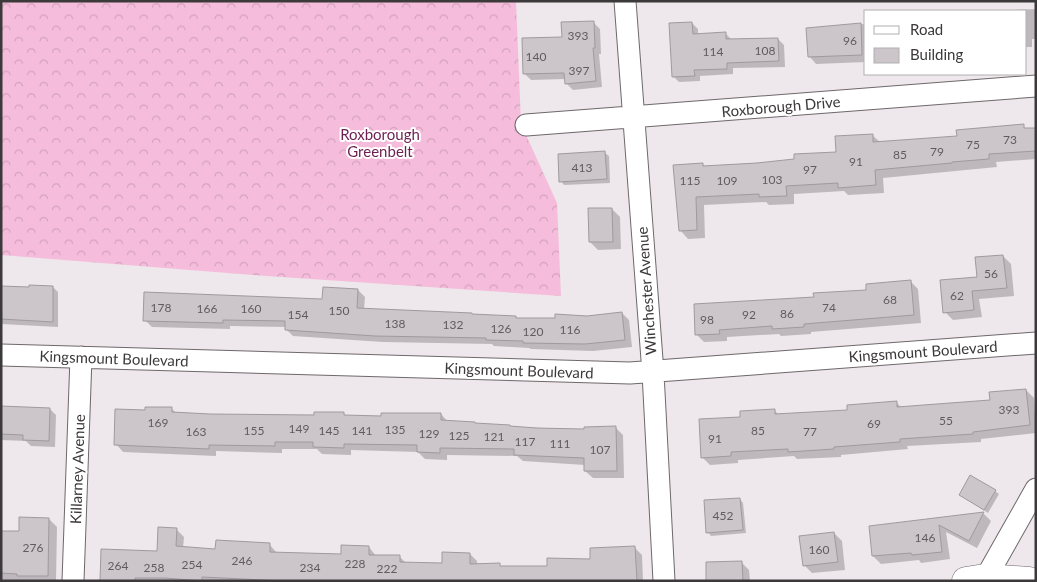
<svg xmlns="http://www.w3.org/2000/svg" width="1037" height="582" viewBox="0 0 1037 582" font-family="Lato,sans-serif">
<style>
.forest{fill:url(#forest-crowns)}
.shadow{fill:#0003}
.building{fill:#ccc5c9;stroke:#a0999d}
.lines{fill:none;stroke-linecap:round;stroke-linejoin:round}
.minor-casing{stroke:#6e686b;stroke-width:23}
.tertiary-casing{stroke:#6e686b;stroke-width:29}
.minor{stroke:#fff;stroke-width:21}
.tertiary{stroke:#fff;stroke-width:28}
.labels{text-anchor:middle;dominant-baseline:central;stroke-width:4;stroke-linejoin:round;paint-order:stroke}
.number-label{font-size:12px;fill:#605c5e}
.street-label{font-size:15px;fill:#3c393b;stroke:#fff}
.park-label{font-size:15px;fill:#6c1f51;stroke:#fff}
</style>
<defs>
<pattern id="forest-crowns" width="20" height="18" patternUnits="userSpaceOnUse" patternTransform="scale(1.25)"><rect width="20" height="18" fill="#f5bddb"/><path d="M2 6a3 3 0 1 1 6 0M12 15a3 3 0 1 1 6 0" fill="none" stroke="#d3a3bd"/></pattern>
</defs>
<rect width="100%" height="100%" fill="#eee7eb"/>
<!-- forest -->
<path class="forest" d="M1 1H516L521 124 557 203 561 296 267 276 1 255Z"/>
<!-- shadow -->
<path class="shadow" d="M1036 9V39H1032V47H1026V11H984Z
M593 22 600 29 601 54H599L602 87 573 90 566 83V79L531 80 524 73 563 38Z
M692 23 698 29V35L726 34 732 40 778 39 784 45 785 67 733 68V74L700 76V81L679 82 673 76Z
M866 24V62L816 64 810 57 840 25Z
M1023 126 1027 130 1036 129V159L996 162 997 167 883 178 884 193 848 195 844 191 794 194V204L769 205 766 202 704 205 705 238 688 239 680 230 702 164 706 167 795 160 838 153 872 135 880 142 958 138Z
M605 153 609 156 610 183 564 185 561 181Z
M612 209 620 217 621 249 598 250 590 242Z
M1003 256 1011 264 1014 296 979 299 982 317 953 320 945 312 978 278Z
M910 281 918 289 921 323 811 332V334L781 336 779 334 727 337V341L704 342 696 334Z
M53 287 58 292V327L1 324V288Z
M358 290 365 297 364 309 516 317 518 319 556 320 622 313 629 320 632 347 593 351 531 349 529 348 494 346 492 344 383 342 293 336 286 329V327L230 326V329L152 327 145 320 324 300Z
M1026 390 1034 398 1036 433 981 439V442L907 446 908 449 841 455V457L797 459 794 456 738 460V463L710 465 702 457 742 418 774 410 779 415 849 411 896 402 902 408 991 401Z
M1 407 50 409 56 415 55 447 31 446 26 441 1 440Z
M171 408 177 414 315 416 344 414 347 417H382L441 414 448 422 476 425 585 430 616 428 623 435 624 478H593L585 471V465L523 461 517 456 447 455V460L425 459 418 452 351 450V455L322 454 317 449H282V453L216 451V456L123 452 116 444 146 411Z
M995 491 999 494 988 513 960 495Z
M740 499 743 503 746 533 711 536 708 532Z
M984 514 991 521 977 548 946 532 950 559 921 563 919 560 881 564 873 556 870 527Z
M49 519 57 527 56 581 1 580V532L20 533Z
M176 529 184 537 183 548 217 551 269 544 277 553 342 555 369 547 376 556H399L406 563 444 564 470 554 477 561V565L548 568 591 561 635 548 642 555 643 581H101L158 552Z
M834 533 842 541 845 570 812 573 804 565Z
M741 562 749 570 750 581H707Z"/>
<!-- building -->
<path class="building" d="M594 21 595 48H593L596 81 565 84 564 73 523 74 522 38 562 37 561 22Z
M692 22 693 34 726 32V39L778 38 779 61 727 63V69L694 70 695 76 672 77 669 23Z
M861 23 862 55 808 57 806 28Z
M1024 124V128H1036V151L989 154V159L952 162V163L875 170 876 185 838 188V183L786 186 787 196 759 197V194L696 197 697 230 679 231 673 165 703 163V166L757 163 794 159V154L836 152 835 136 873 134V142L957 136 956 130Z
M605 151 607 179 559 182 558 154Z
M588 208H612L613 242H589Z
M1003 255 1007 288 972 291 974 310 943 313 940 280 977 277 975 257Z
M911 280 914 315 804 324V327L772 329V326L719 330 720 334 695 335 694 304 814 297 813 293 866 290V284Z
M29 285 53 286V322L1 319V286L29 287Z
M323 287 358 289 357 308 472 313V314L516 316V318H555V314L587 316 622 312 625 340 585 344 523 343V341L486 340V338L375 336 285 330V321L223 320V323L143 321 144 292 322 299Z
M1026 389 1030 425 973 432V434L900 439V442L834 447V449L788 452V449L731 452V456L701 458 699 419 740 417V411L775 409V414L847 410V405L897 401V407L990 400 989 392Z
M1 406 50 408 49 441 23 440V435L1 434Z
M145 407H172V412L210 414 314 415V412H344V415L381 416V413H441V420L475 422V423L510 425V426L536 428 584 429V427L616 426 617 471H584V458L514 455V449L440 448V453L417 452V445L344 444V448L313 447V442H275V446L209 445V449L114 445 115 409 145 410Z
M970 475 996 490 984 510 959 495Z
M740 498 743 530 706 533 704 500Z
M984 512 969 541 939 525 942 552 912 555 911 553 872 556 869 526Z
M19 517 49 518 48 576H17V574L1 573V531H19Z
M158 527 177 528 176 546 215 549 216 540 270 543V552L341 554V545L369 546V555H400V562L442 563V552L470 553V564L500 563V566H547V558L590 559V548L635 546 637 581H284L202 577V581L165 578H135V581H100L101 549 157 551Z
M834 532 838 562 803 566 799 536Z
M742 561 743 581H706V562Z"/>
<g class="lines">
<defs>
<path id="minor" d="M625 1 653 373 664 581
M526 125 1036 86
M1 355 630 373 1036 343
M73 581 81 357
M984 581 1036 489"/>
<path id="tertiary" d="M966 581 985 578 1029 581"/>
</defs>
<!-- minor casing -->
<use href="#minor" class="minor-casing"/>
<!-- tertiary casing -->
<use href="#tertiary" class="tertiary-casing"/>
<!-- minor -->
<use href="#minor" class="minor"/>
<!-- tertiary -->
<use href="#tertiary" class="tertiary"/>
</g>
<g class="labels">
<!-- number labels -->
<g class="number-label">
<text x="578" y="35">393</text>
<text x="850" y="40">96</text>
<text x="765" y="50">108</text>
<text x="713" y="51">114</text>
<text x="536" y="56">140</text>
<text x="579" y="70">397</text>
<text x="1010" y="139">73</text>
<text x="973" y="144">75</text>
<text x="937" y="151">79</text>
<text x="900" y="154">85</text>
<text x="856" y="161">91</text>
<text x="582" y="167">413</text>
<text x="810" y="169">97</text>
<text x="772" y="179">103</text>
<text x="690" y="180">115</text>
<text x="727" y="180">109</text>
<text x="991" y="273">56</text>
<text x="957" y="295">62</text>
<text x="890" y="299">68</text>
<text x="161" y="307">178</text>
<text x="829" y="307">74</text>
<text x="207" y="308">166</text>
<text x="251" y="308">160</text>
<text x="339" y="310">150</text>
<text x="787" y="313">86</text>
<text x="298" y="314">154</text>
<text x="749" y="314">92</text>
<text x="707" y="319">98</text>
<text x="395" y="323">138</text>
<text x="453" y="324">132</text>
<text x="501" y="328">126</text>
<text x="570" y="329">116</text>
<text x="533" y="331">120</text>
<text x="1009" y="409">393</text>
<text x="946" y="420">55</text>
<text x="158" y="422">169</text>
<text x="874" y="423">69</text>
<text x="299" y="428">149</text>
<text x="395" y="429">135</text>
<text x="254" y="430">155</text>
<text x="329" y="430">145</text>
<text x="362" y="430">141</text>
<text x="758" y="430">85</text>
<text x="196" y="431">163</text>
<text x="810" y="431">77</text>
<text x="429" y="433">129</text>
<text x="459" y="435">125</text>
<text x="494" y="436">121</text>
<text x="715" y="438">91</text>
<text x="525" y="441">117</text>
<text x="560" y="443">111</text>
<text x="600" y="449">107</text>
<text x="723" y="515">452</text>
<text x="925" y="537">146</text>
<text x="33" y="547">276</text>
<text x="819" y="549">160</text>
<text x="242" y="560">246</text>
<text x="355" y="563">228</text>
<text x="192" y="564">254</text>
<text x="118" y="565">264</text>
<text x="154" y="567">258</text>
<text x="310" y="567">234</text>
<text x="387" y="568">222</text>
</g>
<!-- street labels -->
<g class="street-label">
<text transform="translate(781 106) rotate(-5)">Roxborough Drive</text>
<text transform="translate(646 291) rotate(-94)">Winchester Avenue</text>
<text transform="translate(923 351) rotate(-4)">Kingsmount Boulevard</text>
<text transform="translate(114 358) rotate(2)">Kingsmount Boulevard</text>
<text transform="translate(519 370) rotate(2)">Kingsmount Boulevard</text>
<text transform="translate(77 469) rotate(-88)">Killarney Avenue</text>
</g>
<!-- park labels -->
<g class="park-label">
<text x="380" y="134">Roxborough<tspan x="380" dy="17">Greenbelt</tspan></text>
</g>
</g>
<!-- border -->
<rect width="1037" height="582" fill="none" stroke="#3c393b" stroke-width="5"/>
<!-- legend -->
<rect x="864" y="10" width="162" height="65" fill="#ffffff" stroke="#b1b0b1"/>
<rect x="874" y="26" width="25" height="8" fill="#ffffff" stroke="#b1b0b1"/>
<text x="910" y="35" font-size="15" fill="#3c393b">Road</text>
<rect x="874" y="48" width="25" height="15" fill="#ccc5c9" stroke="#b1b0b1"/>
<text x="910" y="60" font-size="15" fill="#3c393b">Building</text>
</svg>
